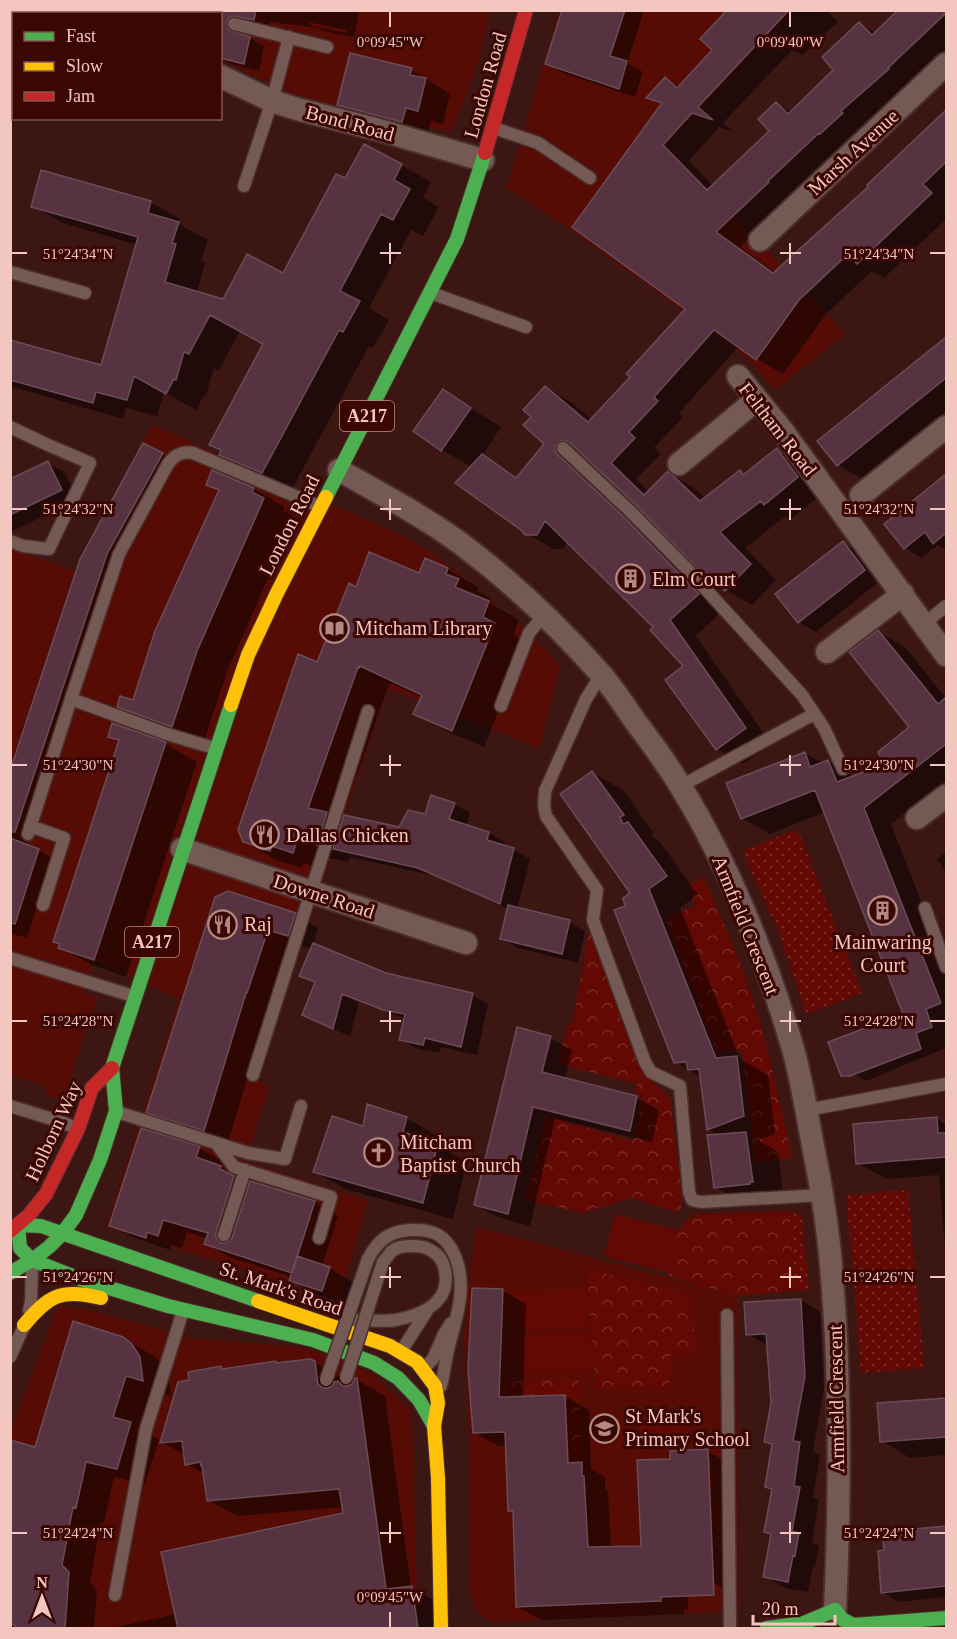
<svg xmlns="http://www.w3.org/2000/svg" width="957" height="1639" viewBox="0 0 957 1639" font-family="'Times New Roman',serif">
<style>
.built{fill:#560c05}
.grass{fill:url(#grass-dots)}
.park{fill:url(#park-crowns)}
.pitch{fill:#620903}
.shadow{fill:#0007;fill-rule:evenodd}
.building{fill:#573341;stroke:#694d56;stroke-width:1.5}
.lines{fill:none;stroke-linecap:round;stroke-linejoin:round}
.lane-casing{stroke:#4a2f2c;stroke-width:15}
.street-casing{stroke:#4a2f2c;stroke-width:26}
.fast-casing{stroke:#4a2f2c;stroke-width:16}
.slow-casing{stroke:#4a2f2c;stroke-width:16}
.jam-casing{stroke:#4a2f2c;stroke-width:16}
.lane{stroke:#755954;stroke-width:12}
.street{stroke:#755954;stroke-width:22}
.fast{stroke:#4caf50;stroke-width:14}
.slow{stroke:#ffc107;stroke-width:14}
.jam{stroke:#c62828;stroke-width:14}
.lane-bridge-casing{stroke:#4a2f2c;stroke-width:15;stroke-linecap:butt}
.lane-bridge{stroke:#755954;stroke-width:12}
.ticks{fill:none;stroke:#f3c7bf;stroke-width:2}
.labels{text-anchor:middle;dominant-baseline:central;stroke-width:6;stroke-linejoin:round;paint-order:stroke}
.shield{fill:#3b0703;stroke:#bc8d87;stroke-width:1.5}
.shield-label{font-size:18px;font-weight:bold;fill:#f3c7bf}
.street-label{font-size:20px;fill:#f3c7bf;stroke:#3b0703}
.poi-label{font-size:20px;fill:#f3c7bf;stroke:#3b0703;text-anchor:start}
.ticks-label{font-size:15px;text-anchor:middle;fill:#f3c7bf;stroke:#3b0703;stroke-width:6;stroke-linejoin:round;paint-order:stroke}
</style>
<defs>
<pattern id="grass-dots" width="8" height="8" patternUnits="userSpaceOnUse" patternTransform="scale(1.5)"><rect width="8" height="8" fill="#620903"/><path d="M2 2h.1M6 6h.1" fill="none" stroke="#792b26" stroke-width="1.8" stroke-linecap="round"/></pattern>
<pattern id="park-crowns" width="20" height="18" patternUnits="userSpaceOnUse" patternTransform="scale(1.5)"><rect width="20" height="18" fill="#620903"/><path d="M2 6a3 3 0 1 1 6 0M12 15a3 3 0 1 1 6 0" fill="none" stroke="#792b26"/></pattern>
</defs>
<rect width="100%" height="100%" fill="#3c1613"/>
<!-- built -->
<path class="built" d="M180 10 490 11 478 65 452 131 440 130 402 123 292 94 221 60 220 14H179Z
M559 11H793L666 146 770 253 845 335 774 390 751 362 733 347 567 227 507 188Z
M152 425 403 536 428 551 461 575 523 628 560 665 540 748 388 689 256 1080 270 1086 245 1161 368 1200 340 1299 106 1227 179 999 94 960 84 993 97 997 63 1101 45 1096 47 1087 11 1075 10 548 75 571 78 562Z
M477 1227 737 1296 739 1611 492 1622 485 1619 473 1605 469 1586 470 1449 464 1338 470 1272Z
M58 1305 93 1311 192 1338 309 1348 373 1374 412 1411 418 1628H11L10 1433Z"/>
<!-- grass -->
<path class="grass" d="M790 832H797L800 835 862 993 806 1014 779 933 744 855 746 849Z
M908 1190 924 1368 861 1373 853 1269 846 1197 848 1195Z
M788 1211 802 1215 809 1290 796 1291Z"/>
<!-- park -->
<path class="park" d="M704 877C725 926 747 975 761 1027 773 1069 782 1113 792 1156L790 1158 755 1163 742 1050 717 1052 665 918 695 906 688 885Z
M589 931 642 1071 670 1098 682 1198 681 1208 677 1212 631 1198 582 1213 525 1199 546 1116 633 1141 642 1097 635 1094 637 1084 558 1064 568 1025 572 1024 574 1014Z
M788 1211 796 1291 737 1296 668 1276C672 1255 674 1222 697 1214Z
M587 1269 692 1295 695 1355 670 1356 669 1388 596 1389Z
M578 1378 582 1462 563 1463 567 1452 565 1395 508 1397 506 1393 505 1382Z
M680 1415 686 1420V1427L690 1430 689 1440 685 1445 652 1449C635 1447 636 1425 646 1416Z"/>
<!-- pitch -->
<path class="pitch" d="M615 1214 678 1230 668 1273 604 1256Z
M587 1289 589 1328 515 1330 513 1291Z
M589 1332 592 1372 518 1374 515 1334Z"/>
<!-- shadow -->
<path class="shadow" d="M226 10H359L354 37 323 31 318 28 270 22 269 28 240 30 242 36 250 38 264 46 259 71 231 64 220 58ZM308 22 347 30 346 33 312 26Z
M563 10H644L627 63 643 72 635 97 563 73 547 63Z
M729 10H826L838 22 802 55 792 50 723 123 734 132 719 127 689 161 713 186 771 132 777 104 791 112 835 70 860 24 876 33 900 10H946V53L740 247 776 273 946 115V219L884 278 872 271 826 314 783 374 757 359 739 346 679 413 683 417 654 448 661 454 636 479 649 492 668 473 694 488 706 499 740 472 745 475 777 450 803 465 823 493 791 519 786 516 745 548 776 580 752 605 726 590 712 581 637 504 586 456 581 461 724 609 696 636 771 744 743 764 717 749 685 666 656 627 568 541 563 549H553L526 533 472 467 442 450 443 391 501 427 482 456 518 478 546 444 533 416 546 388 572 403 592 420 632 377 687 309 574 227 662 105 648 97 665 79 680 87 714 50Z
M351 54 412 70 450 94 443 124 431 121 427 135 363 119 339 104Z
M401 165 431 182 423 198 439 207 423 236 411 230 369 308 389 320 373 348 369 346 292 489 251 472 221 454 265 345 240 331 219 370 214 368 206 396 204 395 196 410 164 392 157 416 126 408 123 419 16 388 10 385V342L102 367 137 245 63 223 33 206 150 202 180 219 179 224 208 240 201 260 205 262 197 293 224 301 283 275 346 180Z
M946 339V411L862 479 838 465 819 441Z
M162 454 176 462 120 562 115 574 26 846 39 850 52 858 27 938 10 933V777L81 560Z
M48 463 64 472 78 499 11 532 10 481Z
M213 472 254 489 285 507 283 511 295 517 228 669 203 744 151 725 119 706 134 702 220 491 208 484Z
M946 476V550L938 545 921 558 905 548 886 525Z
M843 543 860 553 881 580 816 632 799 622 777 595Z
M447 569 478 587 477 591 490 598 488 602 519 620 514 635 526 642 484 747 446 731 415 713 422 697 391 683V685L389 684 342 817 400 829 454 804 470 813 466 826 489 833 505 842 504 846 514 850 530 859 517 909 569 922 585 931 578 963 518 948 501 939 508 909 436 876 350 857 348 862 328 858 324 870 303 863 302 868 276 860 244 841 318 664 357 589Z
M879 632 906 648 946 698V781L891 824 946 965V1048L866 1081 839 1065 905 1014 825 812 770 834 742 818 805 753 823 763 828 761 855 777 887 765 911 728Z
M113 725 166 744 197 762 126 977 92 965 60 947 120 742 110 736Z
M592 772 624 791 654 834 651 836 660 842 698 895 680 908 740 1059 768 1075 775 1134 758 1140 778 1152 784 1200 747 1205 716 1187 719 1136 708 1129 701 1077 675 1062 627 907 632 893Z
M946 852V872L937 859Z
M216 898 295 914 318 928 313 944 386 975 472 995 488 1004 477 1055 441 1047 439 1053 417 1049 401 1039 406 1019 359 1002 350 1036 320 1024 304 1015 316 984 301 975 312 949 291 942 269 1005 228 1143 171 1125 148 1112Z
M550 1038 572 1050 565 1080 637 1098 659 1110 652 1142 555 1119 530 1226 497 1217 475 1204Z
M368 1106 407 1118 437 1136 434 1144 467 1162 453 1219 345 1189 315 1171 364 1128Z
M937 1119 946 1125V1259L939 1175 887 1179 858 1163Z
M199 1148 222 1161 221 1167 243 1181V1182L250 1186 251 1183 315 1202 338 1216 322 1266 329 1268 352 1282 345 1303 314 1294 291 1281 292 1277 229 1257 206 1243 208 1239 187 1232 182 1248 171 1245 170 1250 135 1238 111 1225Z
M502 1290 526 1304 523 1398 565 1396 589 1410 591 1469 605 1477V1490L608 1491 611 1548 642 1547 672 1460 707 1451 731 1464 736 1586 721 1587 698 1573 686 1532 688 1609H684V1614L541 1620 518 1607 515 1513 509 1510 507 1446H498L474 1432ZM707 1457H710L712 1531H709Z
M801 1300 820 1312 824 1388 813 1451 820 1455 813 1497 819 1500 812 1542 819 1546 815 1566H813L808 1592 785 1588 765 1576 773 1536 765 1532 773 1490 766 1486 773 1446 766 1441 773 1403 768 1346 747 1334Z
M123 1338 152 1355 161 1362 168 1375 171 1396 154 1391 142 1430 159 1440 145 1484 114 1477 104 1523 101 1522 90 1582 97 1590 94 1628H10V1442L36 1449Z
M314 1362 343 1379 344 1386 347 1387H349L357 1380 385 1396 411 1587 440 1604 445 1628H111L177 1614 344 1514 343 1507 237 1516 208 1500 205 1474 187 1464 186 1456 162 1442 191 1382 221 1368 226 1370Z
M943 1395H946V1455L910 1458 882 1441 943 1400Z
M946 1528V1597L899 1602 883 1592 885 1552 884 1534Z"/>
<!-- building -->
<path class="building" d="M220 10H256L254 20 232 16 228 19 226 23 229 30 250 37 244 64 220 58Z
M562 10H625L610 56 627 61 619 89 545 64Z
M727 10H789L698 107 713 120 692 113 663 145 707 190 769 131 758 119 776 102 788 114 833 70 822 57 859 22 872 35 898 10H946V13L888 68 889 69 841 111 843 113 820 134 819 133 768 181 769 182 716 232 773 273 868 187 867 185 946 110V162L923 184 932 193 857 264 848 254 799 300 756 360 714 330 654 397 658 401 629 432 635 438 611 463 644 495 668 471 700 501 740 470 743 475 777 448 798 477 764 505 761 501 720 532 751 564 725 591 714 580 711 583 636 505 569 442 561 440 555 446V450L557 454 624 517 699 594 670 620 746 728 716 750 665 680 683 666 650 630 653 627 545 521 537 535H525L521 530 455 483 482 454 516 478 544 444 523 425 531 417 523 410 545 386 588 422 630 377 626 374 685 309 572 227 662 103 646 98 665 77 677 88 712 50 700 39Z
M350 53 412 68 410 75 426 78 418 111 406 108 402 122 337 105Z
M364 144 402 164 394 180 410 189 393 220 381 214 340 291 360 301 343 332 339 330 262 473 219 455 221 450 209 445 263 344 210 315 189 354 184 352 176 380 174 379 166 394 134 376 127 400 96 392 93 403 10 380V340L101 365 138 237 31 207 41 170 151 201 148 213 179 222 172 243 176 244 165 282 223 299 247 254 283 273 336 174 345 178Z
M946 337V378L837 466 817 441Z
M443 389 471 408 441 451 413 431Z
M143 443 163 453 107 554 15 832H10V771L80 559Z
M48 461 62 490 10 515V479Z
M212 470 254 488 252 492 264 498 197 651 172 727 117 707 120 696 133 700 155 631 219 490 206 485Z
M946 474V533L933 544 925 532 904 549 884 524Z
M843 541 865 570 798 623 775 594Z
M369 552 419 573 425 558 448 568 446 574 459 579 455 587 489 601 483 617 495 623 452 731 413 714 422 695 360 666 359 668 358 667 308 808 327 812 317 845 297 841 293 853 272 846 270 851 243 842 238 830 298 654 317 662 349 583 356 587Z
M878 630 938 704 946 697V744L864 808 941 1003 926 1009 932 1027 916 1033 921 1049 850 1076H841L828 1042 903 1014 815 790 741 819 726 783 805 752 810 767 828 760 837 782 884 764 878 752 909 727 849 652Z
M112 723 166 742 94 960 58 948 60 944 53 942 119 740 108 737Z
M592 771 624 815 620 817 623 824 628 822 667 876 649 889 716 1058 737 1056 744 1116 707 1130 699 1069 688 1070 686 1062 674 1063 614 910 625 906 623 898 630 893 560 794Z
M431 795 455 803 449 819 489 832 487 840 514 848 500 904 418 868 333 849 344 815 399 827 408 810 425 814Z
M10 838 39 849 15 924 10 923Z
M228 891 296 913 288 936 268 930 247 993H246L204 1131 146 1113 215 897Z
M508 905 570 920 562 954 500 939Z
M313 943 386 973 473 993 461 1047 425 1038 423 1045 399 1040 405 1014 383 1010 342 994 333 1029 302 1015 315 982 299 976Z
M517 1027 551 1036 542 1072 637 1096 630 1131 533 1107 508 1214 474 1205Z
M367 1104 407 1117 403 1132 438 1143 423 1203 313 1172 332 1116 363 1126Z
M937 1117 938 1133H946V1157L856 1164 853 1124Z
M141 1128 200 1146 196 1157 221 1166 220 1169 234 1176 216 1232V1237L221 1243H226L232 1238 250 1181 315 1201 292 1273 204 1244 208 1233 163 1220 158 1236 147 1232 146 1238 109 1226Z
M746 1132 753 1182H750V1184L714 1188 707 1135Z
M297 1256 330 1267 322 1291 289 1281Z
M472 1288 503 1289 499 1397 565 1395 568 1463 582 1462V1476H584L588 1547 641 1546 637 1460 670 1459V1451L708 1449 714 1595 661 1597V1601L516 1607 513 1511H508L505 1432 473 1433 468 1370Z
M801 1299 805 1376 793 1441 800 1442 794 1486 800 1487 792 1531 799 1533 795 1556 793 1555 788 1582 763 1577 771 1534 764 1532 772 1489 765 1487 772 1444 764 1442 771 1403 766 1334 746 1335 744 1302Z
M73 1321 123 1337 132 1344 140 1357 143 1381 126 1376 113 1417 131 1422 117 1469 86 1462 76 1508 73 1507 62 1565 69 1572 65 1629H18L10 1622V1440L35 1447Z
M310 1359 315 1361 318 1384 323 1388H328L332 1386 334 1382 338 1381 343 1386H348L352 1384 355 1378H357L386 1589 412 1586 418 1629H178L161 1552 343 1513 339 1489 207 1501 202 1466H201L200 1462 185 1465 182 1441 160 1443 178 1382 189 1380 188 1372 221 1366 222 1369 276 1361V1363Z
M946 1398V1437L880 1442 877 1403Z
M946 1526V1586L881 1593 878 1551 884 1550 882 1532Z"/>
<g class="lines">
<defs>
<path id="lane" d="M127 14V10
M234 24 327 47
M494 128 538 143 590 178
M244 186 272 101 289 37
M10 272 85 293
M431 293 526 327
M10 427 48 445 90 463 49 549 23 546 10 541
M563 448 630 511 691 573 802 695 824 728 843 769
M924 624 946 606
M601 675 586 699 545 791 544 806 546 816 597 890 593 920 645 1062 651 1072 680 1086 689 1192 692 1200 701 1202 822 1195
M71 699 119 554 168 464C175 455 181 451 193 453L319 506
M501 706 529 633 544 615
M681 786 814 714
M30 826 64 838 43 905
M28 834 71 699 167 734 214 748
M925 908 946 967
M10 958 133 996
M253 1075 368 711
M10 1106 55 1120 77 1128
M807 1110 946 1084
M117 1112 248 1153 285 1159 301 1106
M216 1143 234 1167 331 1197 319 1238
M224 1235 245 1170
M368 1259C378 1240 389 1231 411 1230 433 1229 446 1235 455 1256 468 1287 456 1318 448 1350 445 1362 444 1374 441 1386
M29 1310 31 1302 32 1264
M727 1315 730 1628
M354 1320C368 1320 383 1322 396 1320 410 1317 429 1312 438 1300 450 1287 448 1260 432 1251 425 1246 418 1246 410 1246 404 1246 396 1248 392 1251 389 1254 386 1259 383 1262
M402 1350 428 1309
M10 1357 24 1326
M423 1369 433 1359 444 1334 451 1323
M115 1595 146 1429 183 1311"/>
<path id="street" d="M10 51 14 50
M220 76 272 101 297 109 379 130 483 160
M760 240 946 64
M738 376 782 430 946 655
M679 464 756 400
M339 470C381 494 425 517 464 546 513 583 559 627 600 673 613 688 624 705 635 721 651 742 667 764 681 787 729 865 767 960 793 1049 802 1081 807 1114 813 1146 822 1190 829 1234 832 1278 841 1387 840 1501 835 1610
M861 495 946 427
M827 652 903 594
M917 818 946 796
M182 849 466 943"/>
<path id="fast" d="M326 497 457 239 485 153
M10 1273 32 1260 49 1247 62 1234 76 1215 100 1160 116 1111 112 1068 231 705
M258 1301 41 1226 18 1225 20 1248 32 1260 80 1279 168 1306 313 1340 374 1363 398 1378 419 1400 434 1426
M767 1628 804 1623 835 1610 842 1619 853 1625 946 1618"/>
<path id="slow" d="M231 705 248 655 277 593 326 497
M258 1301 390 1346 417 1362 435 1386 438 1403 434 1426 438 1478 441 1628
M24 1325C49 1295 62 1288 101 1298"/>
<path id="jam" d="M485 153 526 10
M10 1231 29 1215 46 1194 78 1129 92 1088 112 1068"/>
</defs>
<!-- lane casing -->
<use href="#lane" class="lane-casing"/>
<!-- street casing -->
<use href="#street" class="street-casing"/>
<!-- fast casing -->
<use href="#fast" class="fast-casing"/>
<!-- slow casing -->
<use href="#slow" class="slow-casing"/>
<!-- jam casing -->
<use href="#jam" class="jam-casing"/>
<!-- lane -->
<use href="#lane" class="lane"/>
<!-- street -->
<use href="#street" class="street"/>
<!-- fast -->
<use href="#fast" class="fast"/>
<!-- slow -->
<use href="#slow" class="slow"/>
<!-- jam -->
<use href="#jam" class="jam"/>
<defs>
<path id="lane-bridge" d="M346 1378 383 1262
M326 1380 368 1259"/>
</defs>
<!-- lane-bridge casing -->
<use href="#lane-bridge" class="lane-bridge-casing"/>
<!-- lane-bridge -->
<use href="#lane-bridge" class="lane-bridge"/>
</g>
<!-- ticks -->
<path class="ticks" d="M390 12V27M790 12V27M390 243V264M790 243V264M12 253H27M380 253H401M780 253H801M930 253H945M390 499V520M790 499V520M12 509H27M380 509H401M780 509H801M930 509H945M390 755V776M790 755V776M12 765H27M380 765H401M780 765H801M930 765H945M390 1011V1032M790 1011V1032M12 1021H27M380 1021H401M780 1021H801M930 1021H945M390 1267V1288M790 1267V1288M12 1277H27M380 1277H401M780 1277H801M930 1277H945M390 1522V1543M790 1522V1543M12 1533H27M380 1533H401M780 1533H801M930 1533H945M390 1612V1627"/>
<!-- icons -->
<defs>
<symbol id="building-ring" viewBox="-11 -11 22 22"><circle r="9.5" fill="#3b0703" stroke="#b38983" stroke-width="1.5"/><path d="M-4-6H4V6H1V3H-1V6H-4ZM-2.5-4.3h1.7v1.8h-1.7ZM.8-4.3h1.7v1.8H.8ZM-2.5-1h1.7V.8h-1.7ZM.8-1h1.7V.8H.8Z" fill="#b38983"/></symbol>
<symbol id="library-ring" viewBox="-11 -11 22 22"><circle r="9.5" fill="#3b0703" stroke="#b38983" stroke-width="1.5"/><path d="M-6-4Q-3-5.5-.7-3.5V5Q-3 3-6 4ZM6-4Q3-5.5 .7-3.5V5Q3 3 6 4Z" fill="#b38983"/></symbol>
<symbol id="restaurant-ring" viewBox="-11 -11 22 22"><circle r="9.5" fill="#3b0703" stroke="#b38983" stroke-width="1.5"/><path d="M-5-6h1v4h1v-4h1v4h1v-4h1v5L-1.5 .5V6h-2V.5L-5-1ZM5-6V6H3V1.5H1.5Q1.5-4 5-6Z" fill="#b38983"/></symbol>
<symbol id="church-ring" viewBox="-11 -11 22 22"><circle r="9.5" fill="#3b0703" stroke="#b38983" stroke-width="1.5"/><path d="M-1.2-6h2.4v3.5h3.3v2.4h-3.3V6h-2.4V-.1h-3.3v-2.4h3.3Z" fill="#b38983"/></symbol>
<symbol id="school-ring" viewBox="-11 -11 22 22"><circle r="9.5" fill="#3b0703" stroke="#b38983" stroke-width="1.5"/><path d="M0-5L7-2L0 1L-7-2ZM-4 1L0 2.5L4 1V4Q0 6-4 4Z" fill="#b38983"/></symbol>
</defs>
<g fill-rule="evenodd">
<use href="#building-ring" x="614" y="562" width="33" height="33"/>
<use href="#library-ring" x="318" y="612" width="33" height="33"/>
<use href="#restaurant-ring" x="248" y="818" width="33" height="33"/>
<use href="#building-ring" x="866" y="894" width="33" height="33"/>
<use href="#restaurant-ring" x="206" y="908" width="33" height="33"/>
<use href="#church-ring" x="362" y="1136" width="33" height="33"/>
<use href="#school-ring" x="588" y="1412" width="33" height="33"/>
</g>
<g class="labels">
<!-- shield labels -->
<g class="shield">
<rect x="340" y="401" width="54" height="30" rx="4.5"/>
<rect x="125" y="927" width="54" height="30" rx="4.5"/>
</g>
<g class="shield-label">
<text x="367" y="416">A217</text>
<text x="152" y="942">A217</text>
</g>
<!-- street labels -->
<g class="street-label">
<text transform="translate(485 85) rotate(-74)">London Road</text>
<text transform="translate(350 123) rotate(15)">Bond Road</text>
<text transform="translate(853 152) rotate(-43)">Marsh Avenue</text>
<text transform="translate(778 429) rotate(52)">Feltham Road</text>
<text transform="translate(289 525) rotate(-63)">London Road</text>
<text transform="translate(324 896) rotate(18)">Downe Road</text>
<text transform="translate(746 925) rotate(68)">Armfield Crescent</text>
<text transform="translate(53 1131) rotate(-65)">Holborn Way</text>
<text transform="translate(281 1288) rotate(19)">St. Mark's Road</text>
<text transform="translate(836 1399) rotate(-91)">Armfield Crescent</text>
</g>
<!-- poi labels -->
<g class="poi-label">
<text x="652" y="579">Elm Court</text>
<text x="355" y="628">Mitcham Library</text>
<text x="286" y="835">Dallas Chicken</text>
<text x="244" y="924">Raj</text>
<text x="883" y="942" text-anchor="middle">Mainwaring<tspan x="883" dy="23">Court</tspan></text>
<text x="400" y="1142">Mitcham<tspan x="400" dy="23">Baptist Church</tspan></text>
<text x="625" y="1416">St Mark's<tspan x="625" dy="23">Primary School</tspan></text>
</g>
</g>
<g class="ticks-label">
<text x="390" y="47">0°09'45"W</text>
<text x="790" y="47">0°09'40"W</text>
<text x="78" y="259">51°24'34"N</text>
<text x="879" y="259">51°24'34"N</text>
<text x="78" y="514">51°24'32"N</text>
<text x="879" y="514">51°24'32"N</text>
<text x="78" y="770">51°24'30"N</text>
<text x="879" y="770">51°24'30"N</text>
<text x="78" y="1026">51°24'28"N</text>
<text x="879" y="1026">51°24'28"N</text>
<text x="78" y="1282">51°24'26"N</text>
<text x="879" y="1282">51°24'26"N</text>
<text x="78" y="1538">51°24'24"N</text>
<text x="879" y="1538">51°24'24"N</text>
<text x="390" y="1602">0°09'45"W</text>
</g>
<!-- border -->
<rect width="957" height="1639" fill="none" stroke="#f3c7bf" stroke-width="24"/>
<!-- legend -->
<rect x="12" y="12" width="210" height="108" fill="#3b0703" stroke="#85544e" stroke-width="1.5"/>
<rect x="24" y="32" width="30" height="9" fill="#4caf50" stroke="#85544e" stroke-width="1.5"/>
<text x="66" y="42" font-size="18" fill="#f3c7bf">Fast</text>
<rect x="24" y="62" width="30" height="9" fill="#ffc107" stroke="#85544e" stroke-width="1.5"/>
<text x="66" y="72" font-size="18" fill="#f3c7bf">Slow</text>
<rect x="24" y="92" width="30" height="9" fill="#c62828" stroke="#85544e" stroke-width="1.5"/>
<text x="66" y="102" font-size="18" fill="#f3c7bf">Jam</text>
<!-- north arrow -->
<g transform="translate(42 1597)" stroke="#3b0703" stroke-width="4.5" paint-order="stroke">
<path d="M0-4.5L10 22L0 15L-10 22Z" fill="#f3c7bf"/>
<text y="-9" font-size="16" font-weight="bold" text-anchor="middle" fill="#f3c7bf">N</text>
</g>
<!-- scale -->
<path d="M753 1615v9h82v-9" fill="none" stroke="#f3c7bf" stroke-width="3"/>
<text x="762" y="1615" font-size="18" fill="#f3c7bf" stroke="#3b0703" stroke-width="4.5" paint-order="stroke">20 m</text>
</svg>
